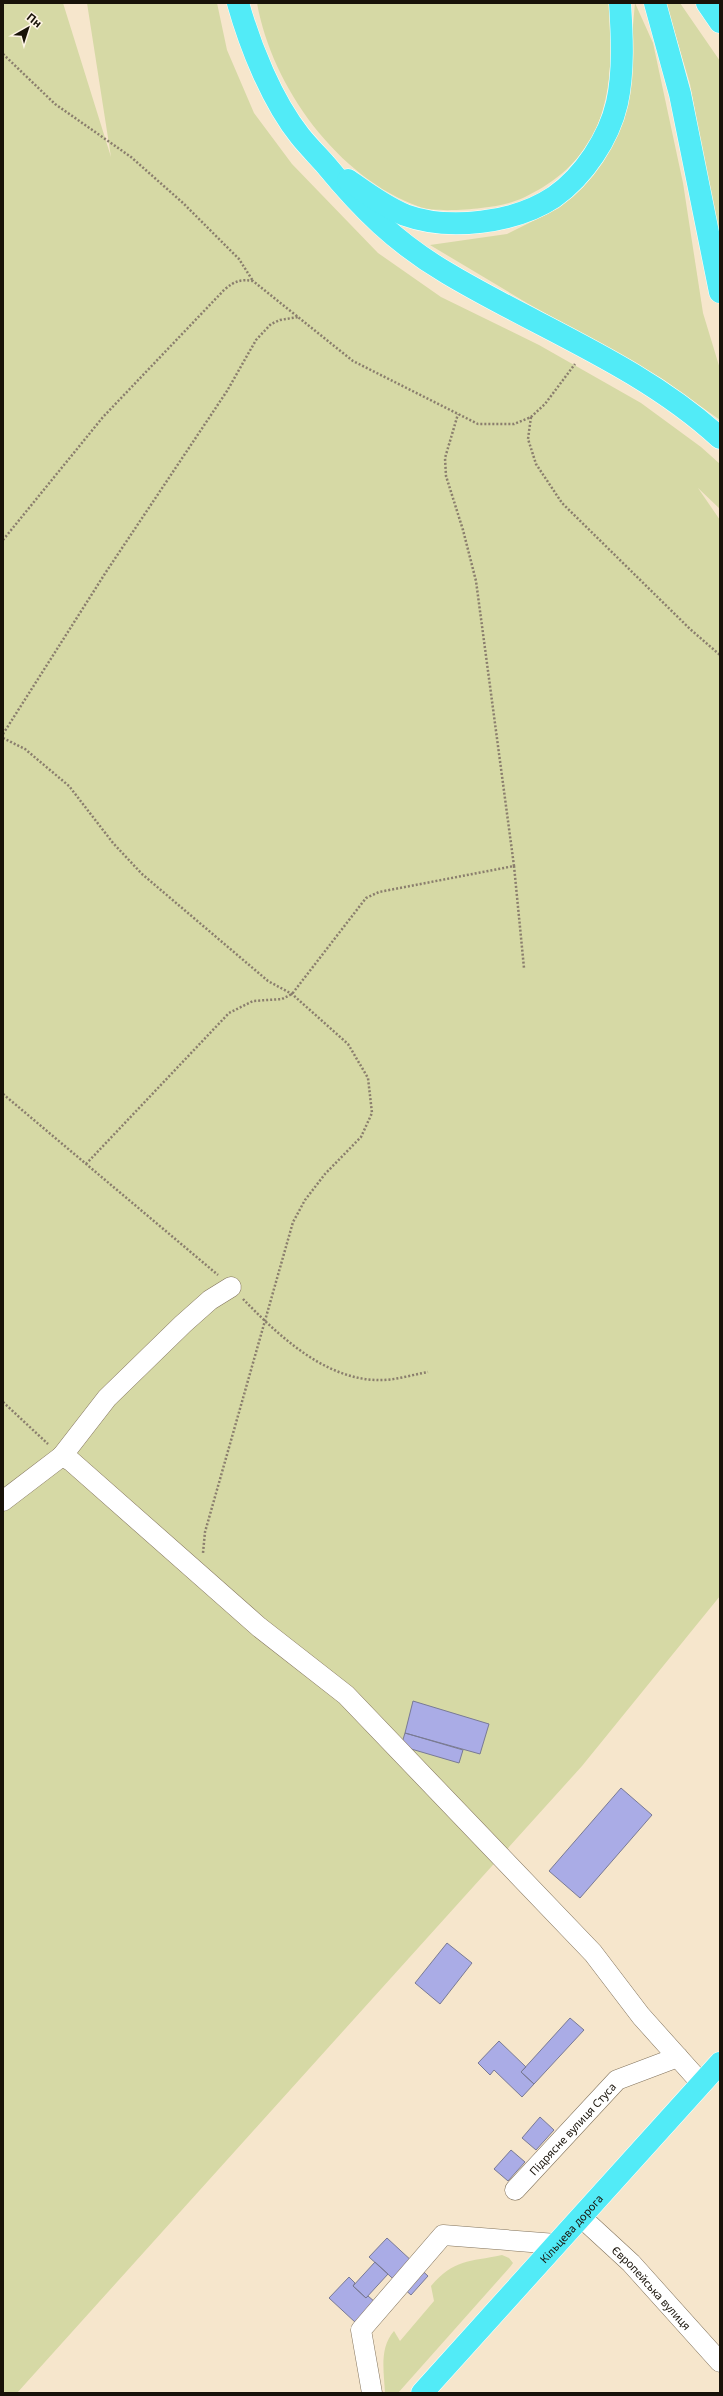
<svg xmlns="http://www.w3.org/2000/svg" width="723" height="2396" viewBox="0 0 723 2396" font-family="'Noto Sans',sans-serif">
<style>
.green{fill:#d6d9a5}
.building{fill:#aaace6;stroke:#797a94}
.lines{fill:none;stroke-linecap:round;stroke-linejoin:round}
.minor-casing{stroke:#82735c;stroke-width:21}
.highway-casing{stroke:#fff;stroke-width:23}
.path{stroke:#8a7e6d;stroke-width:2.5;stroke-dasharray:2 2;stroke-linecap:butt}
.minor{stroke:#fff;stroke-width:20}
.highway{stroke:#52ebf7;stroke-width:22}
.labels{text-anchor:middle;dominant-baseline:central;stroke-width:4;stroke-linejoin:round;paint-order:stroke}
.street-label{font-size:11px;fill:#181209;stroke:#fef4e5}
</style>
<rect width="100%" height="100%" fill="#f6e6cc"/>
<!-- green -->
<path class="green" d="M3 3H63L111 157 87 3H217L227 50 254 113 292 164 378 253 441 297 539 345 641 403 701 447 720 464V509L698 488 720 520V1596L582 1766 17 2393H3Z
M257 3H609C612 46 613 89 596 129 581 161 556 182 525 197 510 204 497 206 481 208 464 210 435 212 420 207 338 178 272 87 257 3Z
M635 3 653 43 683 183 703 313 720 369V420L661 378 527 303 430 245 507 234 559 208 590 176 632 36Z
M666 3H680L720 61V248L690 84Z
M502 2255 509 2258 513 2263 510 2267 398 2393H385C384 2372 379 2348 394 2331L400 2341 434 2301 431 2286C454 2259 469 2262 502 2255Z"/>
<!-- building -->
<path class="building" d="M413 1701 489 1724 480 1754 405 1733Z
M405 1733 463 1750 459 1763 401 1746Z
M621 1788 652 1815 580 1898 549 1871Z
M447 1943 472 1963 440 2004 415 1983Z
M570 2018 584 2030 534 2084 521 2072Z
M499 2041 526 2067 521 2072 534 2084 522 2097 494 2070 490 2075 478 2063Z
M540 2117 554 2130 536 2150 522 2138Z
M511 2150 525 2162 508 2181 494 2169Z
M387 2238 428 2276 411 2295 369 2257Z
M375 2262 388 2274 366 2298 353 2286Z
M349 2277 355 2283 353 2286 366 2298 368 2296 375 2302 356 2323 329 2298Z"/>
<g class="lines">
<defs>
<g id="minor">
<path d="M62 1456 107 1398 183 1324 210 1300 231 1287"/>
<path d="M3 1501 62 1456 71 1461 259 1627 346 1695 593 1953 641 2016 701 2083"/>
<path id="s1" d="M515 2190 617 2080 678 2057"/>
<path id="s2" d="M581 2217 631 2263 720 2362"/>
<path d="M372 2393 361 2330 443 2235 556 2244"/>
</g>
<g id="highway">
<path d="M238 3C250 46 272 101 300 136 308 146 317 155 325 164 362 209 396 243 447 273 537 327 642 366 720 438"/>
<path d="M655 3 680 94 720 292"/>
<path d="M707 3 720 22"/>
<path d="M348 180C365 192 385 207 405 215 449 231 515 223 554 197 584 176 609 138 617 103 624 71 622 35 620 3"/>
<path id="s3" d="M422 2393 720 2063"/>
</g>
</defs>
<!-- minor casing -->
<use href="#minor" class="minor-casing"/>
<!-- highway casing -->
<use href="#highway" class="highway-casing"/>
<!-- path -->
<path class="path" d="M3 54 55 104 131 157 183 203 239 259 253 281
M531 417 528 439 536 464 562 503 690 629 720 655
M3 540 103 417 225 289C235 281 241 279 253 281L353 361 478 424H514L531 417 545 404 575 364
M3 734 106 572 227 391 256 340 271 324 280 320 298 317
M3 738 25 749 69 786 113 843 142 874 268 981 292 994 348 1044 368 1078 372 1113 361 1137 325 1174 305 1200 293 1222 205 1532 203 1553
M514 866 524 968
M3 1094 218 1275
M86 1164 229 1013 253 1001 282 999 292 994 366 898 379 892 514 866 476 581 463 530 446 476 445 458 458 414
M243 1299C278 1335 323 1378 376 1380 393 1381 411 1375 428 1372
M3 1402 48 1444"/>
<!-- minor -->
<use href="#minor" class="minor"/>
<!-- highway -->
<use href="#highway" class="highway"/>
</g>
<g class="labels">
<!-- street labels -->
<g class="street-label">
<text stroke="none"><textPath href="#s1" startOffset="84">Підрясне вулиця Стуса</textPath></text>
<text stroke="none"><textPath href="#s3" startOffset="222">Кільцева дорога</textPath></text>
<text stroke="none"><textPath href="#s2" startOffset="100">Європейська вулиця</textPath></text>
</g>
</g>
<!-- border -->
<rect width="723" height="2396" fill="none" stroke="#181209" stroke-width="8"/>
<!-- north arrow -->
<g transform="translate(28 28) rotate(39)" stroke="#fef4e5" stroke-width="3" paint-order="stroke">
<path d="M0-3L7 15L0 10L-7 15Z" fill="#181209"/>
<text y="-6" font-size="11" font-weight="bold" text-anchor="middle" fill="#181209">Пн</text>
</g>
</svg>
